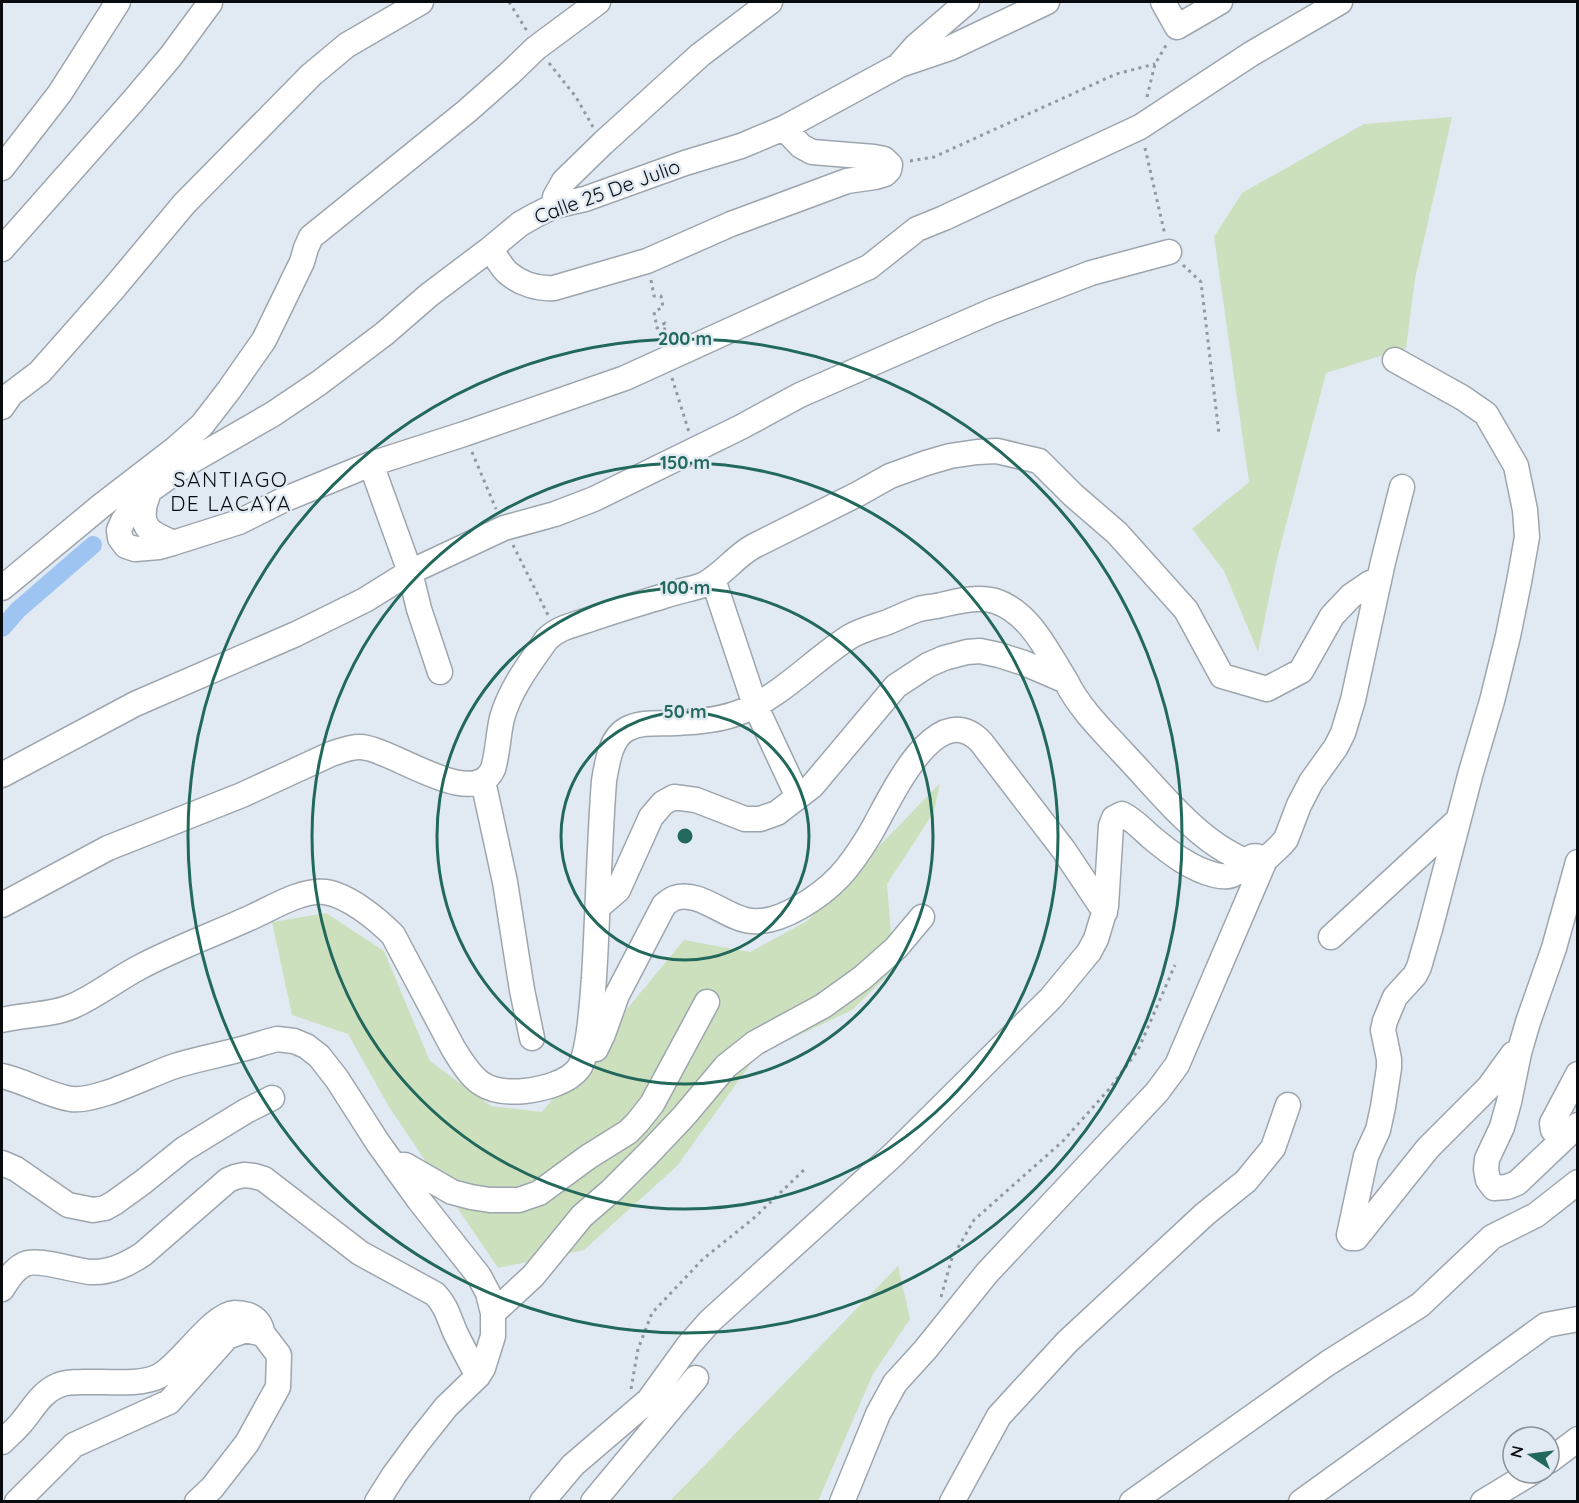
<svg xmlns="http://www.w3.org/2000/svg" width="1579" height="1503" viewBox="0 0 1579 1503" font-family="Quicksand,sans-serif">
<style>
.green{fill:#cce0be}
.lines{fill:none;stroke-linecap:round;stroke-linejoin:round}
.canal{stroke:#9ec4f2;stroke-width:18}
.minor-casing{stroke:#9da6ae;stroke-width:27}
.path{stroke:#92989f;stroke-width:3;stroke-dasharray:3 4.5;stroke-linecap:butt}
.minor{stroke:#fff;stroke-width:24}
.ring{fill:none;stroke:#22685b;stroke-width:3}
.labels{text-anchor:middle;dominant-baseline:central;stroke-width:5;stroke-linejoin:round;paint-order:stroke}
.street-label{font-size:20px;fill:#090c0f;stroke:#e1eaf3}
.neighbourhood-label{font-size:21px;letter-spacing:1.5px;fill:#090c0f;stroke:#e1eaf3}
.centre{fill:#22685b;stroke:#e1eaf3;stroke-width:3}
.ring-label{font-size:18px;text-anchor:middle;font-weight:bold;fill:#22685b;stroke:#e1eaf3;stroke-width:5;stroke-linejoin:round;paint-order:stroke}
</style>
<rect width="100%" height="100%" fill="#e1eaf3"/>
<!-- green -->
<path class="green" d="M1452 117 1415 279 1406 348 1326 373 1277 559 1258 652 1224 571 1192 529 1249 482 1214 237 1242 193 1364 124Z
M940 783 934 812 887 884 894 969 852 1010 757 1055 677 1166 584 1250 498 1268 389 1107 348 1034 292 1015 272 922 326 913 384 951 430 1061 491 1106 542 1112 684 940 750 952 807 921Z
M898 1266 910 1319 873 1374 818 1501H670Z"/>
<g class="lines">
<!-- canal -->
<path class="canal" d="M2 628 18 610 93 545"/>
<defs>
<path id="minor" d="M1047 2 950 48 900 65 784 128 741 146 685 163 585 199 554 206 534 216 520 224 490 249 429 295 384 334 319 383 273 414 188 463 149 491 139 500 123 521 119 530 120 538 126 546 135 549 159 547 173 543 239 522 283 500 371 464 464 434 625 378 869 267 917 229 944 218 1140 127 1251 54 1340 2
M1163 2 1177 27 1220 2
M901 63 916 46 967 2
M2 168 60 93 118 2
M554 206 555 197 564 181 603 143 700 55 770 2
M2 249 133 101 171 56 210 3
M490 249C496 256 501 267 508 273 521 284 538 289 554 288L647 261 731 224 847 181 875 177 885 174 889 170 890 165 884 159 874 157 812 152 801 146 784 128
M1395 360 1463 398 1486 414 1516 466 1525 510 1527 537 1519 582 1508 636 1492 701 1471 772 1430 929 1419 967 1415 975 1395 997 1385 1021 1383 1030 1389 1059V1068L1383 1107 1378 1130 1366 1156 1349 1235 1351 1238H1356L1428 1148 1489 1087 1513 1054 1519 1053
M2 407 11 394 40 372 114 288 184 204 311 75 347 45 421 2
M371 464 410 572 419 609 440 672
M149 491C148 497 144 503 144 510 141 532 158 535 173 543
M713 579 755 705 798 797
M2 588 101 506 175 449 202 425 229 390 264 340 302 262 306 248 311 237 467 111 509 74 536 48 598 2
M2 775 135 704 296 634 365 600 410 572 504 528 555 514 594 499 741 427 800 395 992 311 1091 273 1169 252
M483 781 505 882 522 990 532 1038
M1578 862 1554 948 1528 1022 1519 1053 1509 1102 1502 1127 1487 1159 1486 1169 1488 1180 1494 1188 1507 1187 1517 1183 1578 1125
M2 905 108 848 242 795 331 754C343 750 355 745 367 748 397 753 474 810 493 769 498 752 498 735 502 718 510 689 530 663 547 639 558 628 573 625 588 620 614 611 641 603 667 595 679 591 692 589 703 585 723 575 735 556 754 546L858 494 890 476 926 463 950 456 977 452 997 451 1039 461 1073 495 1117 533 1186 610 1222 676 1267 689 1301 671 1332 616 1351 596 1370 583 1379 581
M598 907 618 890 651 817 663 803 674 797 696 800 745 819H760L777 813 812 786 896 686 928 665 944 658 967 652 980 651 999 655 1024 663 1066 681C1079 708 1103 731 1123 753 1152 783 1183 823 1218 846 1227 852 1237 857 1246 862
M1331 937 1458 820
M2 1020C25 1014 50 1016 73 1006 96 996 117 979 140 967 176 948 215 934 252 917 274 907 300 890 325 892 348 895 377 919 393 935L453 1048C473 1081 484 1095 525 1091 542 1089 568 1083 579 1068 590 1051 592 1000 594 978 598 913 599 847 604 781 607 764 610 738 627 729 642 721 660 724 676 723 699 722 722 720 743 711 784 694 814 659 851 636 862 630 873 627 885 623 896 619 907 613 919 609 926 607 934 607 941 605 957 601 979 596 995 601 1030 612 1048 653 1066 681
M596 1049 603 1034 617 995 664 905C667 903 671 899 675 898 699 889 728 920 752 921 781 924 821 896 840 876 850 865 859 852 867 839 886 810 933 692 981 742L1063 849 1105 912
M2 1076C25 1081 47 1095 71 1099 98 1102 148 1075 175 1066 197 1059 220 1055 242 1049 254 1046 265 1042 277 1039L294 1041 306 1046 319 1056 337 1079 378 1143 419 1200 479 1276 488 1293 493 1313V1336L483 1368 478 1376 446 1407 419 1441 394 1475 377 1502
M1562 1139 1553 1130 1552 1123 1578 1074
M2 1163 16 1169 68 1205 93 1210 105 1208 114 1203 143 1182 184 1149 246 1111 272 1098
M395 1167 401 1165H405L452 1192 471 1197 490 1200H519L539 1193 588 1157 628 1132 637 1123 652 1104 707 1002
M2 1289C7 1281 13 1270 23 1265 36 1257 74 1271 91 1272 111 1273 128 1264 143 1254L228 1180 235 1177 244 1175 254 1176 264 1179 360 1253 435 1294C446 1305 449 1318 455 1332 462 1347 470 1361 478 1376
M493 1313 533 1276 582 1216 611 1191 648 1154 684 1116 726 1066 755 1043 823 1006 862 978 896 948 922 917
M2 1442C8 1436 15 1430 21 1423 33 1409 41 1392 59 1385 66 1382 74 1382 82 1382 103 1381 141 1386 159 1376 181 1365 212 1314 235 1313 239 1313 245 1314 248 1315 256 1318 261 1324 262 1332
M1549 1461 1578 1439
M17 1502 74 1445 169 1402 227 1337 246 1330 263 1334 279 1355 278 1387 247 1443 212 1488 197 1502
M542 1502 573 1465 649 1400 688 1346 710 1321 893 1155 1051 998 1089 952 1096 939 1106 906 1111 826 1114 818 1122 814C1134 820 1142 829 1151 837 1170 853 1191 869 1215 875 1249 884 1241 844 1265 860
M593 1502 696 1378
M842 1502 878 1414 895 1383 925 1350 987 1273 1157 1092 1177 1065 1265 860 1281 845 1286 839 1299 805 1311 782 1336 747 1343 733 1353 700 1383 562 1402 487
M952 1502 999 1416 1067 1342 1205 1214 1246 1181 1273 1148 1288 1105
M1132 1502 1328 1363 1420 1305 1492 1237 1536 1215 1578 1182
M1301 1502 1546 1325 1578 1319
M1483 1502 1531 1473"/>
</defs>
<!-- minor casing -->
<use href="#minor" class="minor-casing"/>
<!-- path -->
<path class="path" d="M509 2 527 31
M549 63 576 97 593 127
M1147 97 1155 64 1168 42
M1145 148 1165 235
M910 161 934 157 1116 74 1155 64
M1183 265 1201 282 1219 434
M651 280 654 296H661L663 307 654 312 657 328 665 323 664 339
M672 378 689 432
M472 452 496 509
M513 545 548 615
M941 1297 952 1258 974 1220 1063 1141 1110 1088 1138 1050 1175 965
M631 1389 638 1349 652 1313 703 1259 754 1218 807 1167"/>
<!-- minor -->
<use href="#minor" class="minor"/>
</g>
<!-- distance rings -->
<g class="ring">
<circle cx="685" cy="836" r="124"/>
<circle cx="685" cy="836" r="248"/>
<circle cx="685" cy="836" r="373"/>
<circle cx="685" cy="836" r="497"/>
</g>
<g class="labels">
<!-- street labels -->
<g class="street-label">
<text transform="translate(607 191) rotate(-20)">Calle 25 De Julio</text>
</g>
<!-- neighbourhood labels -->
<g class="neighbourhood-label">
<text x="231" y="479">SANTIAGO<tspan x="231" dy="24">DE LACAYA</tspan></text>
</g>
</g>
<circle cx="685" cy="836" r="9" class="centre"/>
<g class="ring-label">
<text x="685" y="345">200 m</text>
<text x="685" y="469">150 m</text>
<text x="685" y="594">100 m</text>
<text x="685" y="718">50 m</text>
</g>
<!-- border -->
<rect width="1579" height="1503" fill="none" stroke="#090c0f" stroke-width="6"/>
<!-- north arrow -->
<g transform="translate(1531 1455) rotate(283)"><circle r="28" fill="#e1eaf3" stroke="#8b9198" stroke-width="1.5"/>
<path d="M0-4.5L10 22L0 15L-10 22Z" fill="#22685b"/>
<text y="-9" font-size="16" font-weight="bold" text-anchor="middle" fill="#090c0f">N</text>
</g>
</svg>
